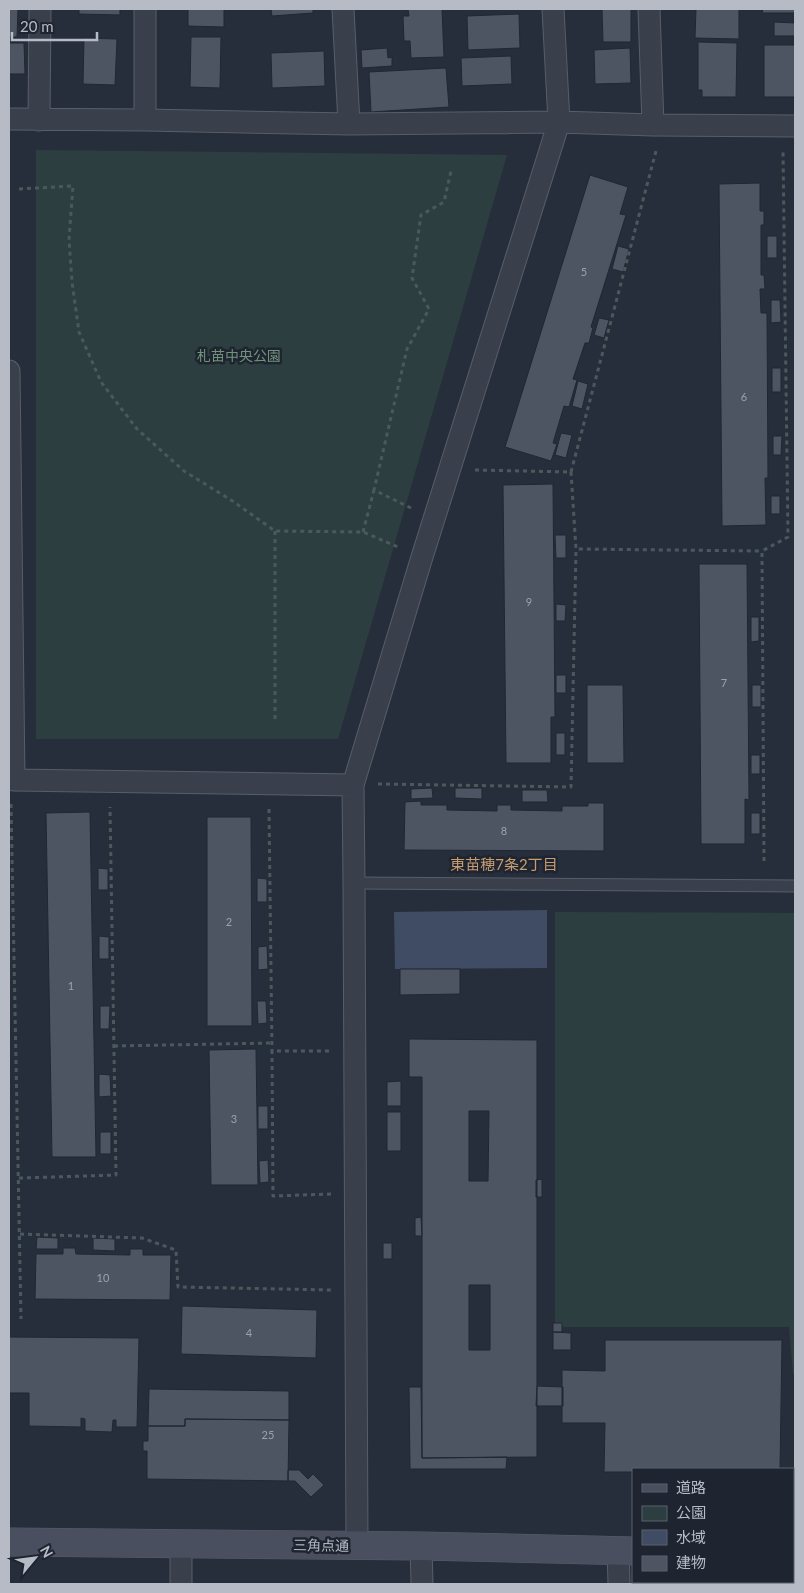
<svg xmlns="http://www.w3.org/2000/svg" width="804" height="1593" viewBox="0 0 804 1593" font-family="Lato,'Noto Sans JP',sans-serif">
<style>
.green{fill:#2d3e40}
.water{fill:#404c64}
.building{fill:#4d5563;stroke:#212732;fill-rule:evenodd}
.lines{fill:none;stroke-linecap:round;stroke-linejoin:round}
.lane-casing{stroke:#585e69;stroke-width:13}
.street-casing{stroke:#585e69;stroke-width:23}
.secondary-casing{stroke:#585e69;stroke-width:29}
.path{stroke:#4b595d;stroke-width:3;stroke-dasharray:4 4;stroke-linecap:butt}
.lane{stroke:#3a404b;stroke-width:11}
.street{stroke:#3a404b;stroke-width:21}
.secondary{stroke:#494f5e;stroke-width:28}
.labels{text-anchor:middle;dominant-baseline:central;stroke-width:5;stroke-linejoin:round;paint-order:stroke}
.number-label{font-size:11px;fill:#9ca2ad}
.park-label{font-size:14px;fill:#70947b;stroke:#1f2530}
.street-label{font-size:14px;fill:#b6bbc6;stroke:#1f2530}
.neighbourhood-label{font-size:15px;fill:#c89d70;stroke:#1f2530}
</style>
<rect width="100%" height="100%" fill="#272e3b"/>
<!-- green -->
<path class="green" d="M36 150 507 155 338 739H36Z
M555 912 795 913V1374H793L789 1327H555Z"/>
<!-- water -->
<path class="water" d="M547 910V968L395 969 394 912Z"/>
<!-- building -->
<path class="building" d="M9 9H18L17 37H9Z
M79 9H120V15L79 14Z
M188 9H224V27L188 26Z
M271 9H313V13L272 16Z
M408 9H442L444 57 411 58 410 41H404L403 16H409Z
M602 9H631V42H603Z
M696 9H739V39L695 38Z
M763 9H795V13H762Z
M519 14 520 48 468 50 467 16Z
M774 22 795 23V36H774Z
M191 37H221L220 88 190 87Z
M84 38 117 39 115 85 83 84Z
M698 42 737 43 736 97H702V90H698Z
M9 43H24L25 74H9Z
M764 45H795V97H764Z
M387 48 388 58 392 57V66L362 68 361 50Z
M630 48 631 83 595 84 594 50Z
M324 51 325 86 272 88 271 53Z
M511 56 512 84 462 86 461 58Z
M446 68 449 107 371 112 369 72Z
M590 175 628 187 620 214 626 215 591 327 593 328 589 343H585L573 379 577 380 569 407 564 406 553 443 557 444 551 461 505 447Z
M760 183V211H764V225H761V275H764L765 289H760L761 313H767L768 478H765L766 525 722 526 719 184Z
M767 236H777V258H767Z
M618 246 629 249 623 272 612 269Z
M771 300H780L781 322 771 323Z
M599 318 609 320 604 338 594 335Z
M772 368H781V392H772Z
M578 381 588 384 582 409 572 406Z
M561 433 572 435 566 458 555 455Z
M773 436H782L781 455H773Z
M553 484 555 717H551V763H506L503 485Z
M771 496H780V514H771Z
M555 535H566V558H556Z
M699 564H747L749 800 745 799V844H701Z
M556 604 566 605 565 621H556Z
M751 617H759V641L751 642Z
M556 675H566V693H556Z
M587 685H623L624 763H587Z
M752 685H761V707H752Z
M556 733H565V755H556Z
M751 755H760V774H751Z
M432 788 433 798 411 799V789Z
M455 788H482V799L455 798Z
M522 790H547L548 802H522Z
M421 801V805H447V810L497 811V805H511V810L562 811V806H588V803H604V851L404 850 405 802Z
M90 812 96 1157H52L46 813Z
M751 813H760V834H751Z
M207 817H251L252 1026H207Z
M98 868 108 869V890H98Z
M257 878 267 879V902H257Z
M99 936 109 937V959H99Z
M267 946 268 969 258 970V947Z
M400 969H460V994L400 995Z
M257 1001H266L267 1023 258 1024Z
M100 1006H110L109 1029H100Z
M409 1039 537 1040V1457L422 1458V1077H409ZM469 1111H489L488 1181H469ZM469 1285H490V1350H469Z
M256 1049 258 1185H211L209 1050Z
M99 1074 110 1075 111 1096 99 1097Z
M401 1081V1106H387V1082Z
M258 1106H268V1129H258Z
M387 1112H401V1151H387Z
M100 1132H111V1154H100Z
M268 1160 269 1182 260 1183 259 1161Z
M542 1179V1197H536V1180Z
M421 1217 422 1236H415V1218Z
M37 1237 58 1238V1249H36Z
M93 1238 115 1239V1251L93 1250Z
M383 1243H392V1259H383Z
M63 1248H75L76 1254 130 1255V1249H143V1255H171L170 1300 35 1299 36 1254H63Z
M182 1306 317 1310 316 1358 181 1354Z
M553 1323H562V1332H553Z
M553 1332 571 1333V1350H553Z
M9 1337 139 1338 137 1427H116V1420H113L112 1432 85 1431V1419L81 1418V1427L29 1426V1393H9Z
M605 1340H782L780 1469H633V1472H604L605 1423H562V1370L605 1371Z
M537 1386 563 1387V1406H536Z
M409 1387H421L422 1458 507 1457 506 1469H410Z
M149 1389 289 1391V1420L185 1419V1426H148Z
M185 1419 289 1420 288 1481 147 1479V1451H143V1441H148V1426H185Z
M288 1470H299L308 1479 313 1474 324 1485 311 1497 295 1481H288Z"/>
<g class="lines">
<defs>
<path id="lane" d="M354 883 795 886"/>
<path id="street" d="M145 9V120
M343 9 349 124
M649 9 653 125
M9 119 145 120 349 124 559 122 653 125 795 126
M39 120 40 9
M9 371 14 780 353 785
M181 1543V1584
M357 1545 354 883 353 785 422 557 559 122 553 9
M421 1546 422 1584
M618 1551 619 1584"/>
<path id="secondary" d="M9 1542 421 1546 633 1551
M793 1552H795"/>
</defs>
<!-- lane casing -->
<use href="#lane" class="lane-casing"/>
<!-- street casing -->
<use href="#street" class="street-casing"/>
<!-- secondary casing -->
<use href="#secondary" class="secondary-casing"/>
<!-- path -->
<path class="path" d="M19 189 73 186 69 239 72 282 79 332 101 382 137 429 184 471 231 500 275 531 363 532 398 547
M475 470 571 472 576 549 762 551
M571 472 656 151
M411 508 374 490 407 349 429 309 412 278 421 215 444 202 451 171
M275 531V722
M363 532 374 490
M378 784 571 787 576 549
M11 804 21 1319
M269 809 272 1051
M764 861 762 551 788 537 783 151
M114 1046 272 1043
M19 1178 116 1175 110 807
M331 1194 273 1196 272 1051H331
M20 1234 142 1238 176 1250 178 1287 332 1290"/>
<!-- lane -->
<use href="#lane" class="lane"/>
<!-- street -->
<use href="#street" class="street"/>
<!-- secondary -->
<use href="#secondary" class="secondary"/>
</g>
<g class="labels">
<!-- number labels -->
<g class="number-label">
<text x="584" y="271">5</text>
<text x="744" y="396">6</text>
<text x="529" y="601">9</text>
<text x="724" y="682">7</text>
<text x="504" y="830">8</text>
<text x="229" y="921">2</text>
<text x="71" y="985">1</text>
<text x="234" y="1118">3</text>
<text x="103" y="1277">10</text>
<text x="249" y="1332">4</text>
<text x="268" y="1434">25</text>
</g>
<!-- park labels -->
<g class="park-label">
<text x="239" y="355">札苗中央公園</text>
</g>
<!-- street labels -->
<g class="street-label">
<text transform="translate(321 1545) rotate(1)">三角点通</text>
</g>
<!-- neighbourhood labels -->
<g class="neighbourhood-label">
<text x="504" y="864">東苗穂7条2丁目</text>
</g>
</g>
<!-- border -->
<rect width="804" height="1593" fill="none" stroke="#b6bbc6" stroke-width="20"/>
<!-- legend -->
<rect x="632" y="1468" width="162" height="115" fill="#1f2530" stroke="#5b616c"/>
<rect x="642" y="1484" width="25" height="8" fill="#494f5e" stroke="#5b616c"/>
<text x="676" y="1493" font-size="15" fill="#b6bbc6">道路</text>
<rect x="642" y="1506" width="25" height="15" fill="#2d3e40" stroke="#5b616c"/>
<text x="676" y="1518" font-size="15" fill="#b6bbc6">公園</text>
<rect x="642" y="1530" width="25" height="15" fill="#404c64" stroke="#5b616c"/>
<text x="676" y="1543" font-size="15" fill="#b6bbc6">水域</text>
<rect x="642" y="1556" width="25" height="15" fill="#4d5563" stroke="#5b616c"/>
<text x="676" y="1568" font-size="15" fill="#b6bbc6">建物</text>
<!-- north arrow -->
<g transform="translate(35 1558) rotate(61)" stroke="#1f2530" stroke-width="4" paint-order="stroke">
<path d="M0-4L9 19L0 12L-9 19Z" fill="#b6bbc6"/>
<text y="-8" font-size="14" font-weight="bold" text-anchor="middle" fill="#b6bbc6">N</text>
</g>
<!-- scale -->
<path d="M12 32v8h85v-8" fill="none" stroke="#b6bbc6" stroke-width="2.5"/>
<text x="20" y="32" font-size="15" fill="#b6bbc6" stroke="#1f2530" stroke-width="4" paint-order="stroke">20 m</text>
</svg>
